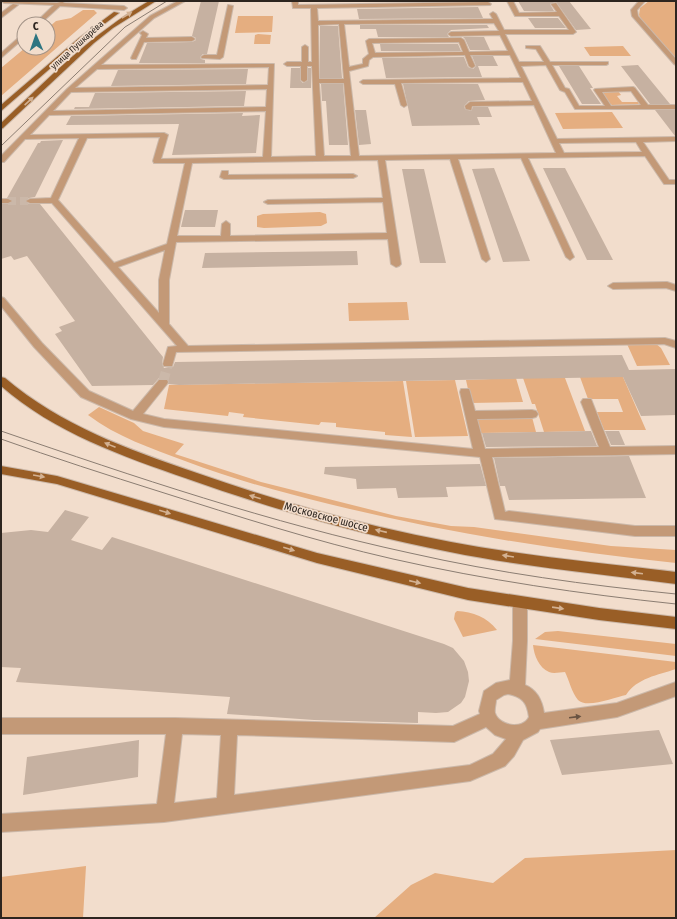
<svg xmlns="http://www.w3.org/2000/svg" width="677" height="919" viewBox="0 0 677 919" font-family="'Fira Sans Condensed',sans-serif">
<style>
.green{fill:#e5ae80}
.building{fill:#c6b1a1}
.lines{fill:none;stroke-linecap:round;stroke-linejoin:round}
.minor-tunnel-far1{stroke:#cbb8a9;stroke-width:8;stroke-dasharray:8 4;stroke-linecap:butt}
.minor-tunnel{stroke:#cbb8a9;stroke-width:10;stroke-dasharray:10 5;stroke-linecap:butt}
.minor-casing{stroke:#cbb8a9;stroke-width:2}
.major-casing{stroke:#cbb8a9;stroke-width:2}
.minor{fill:#c39977;fill-rule:evenodd}
.major{fill:#995e26;fill-rule:evenodd}
.tram{stroke:#8b7d72;stroke-width:1}
.oneway{fill:#d3b192}
.oneway2{fill:#695342}
.labels{text-anchor:middle;dominant-baseline:central;stroke-width:3.5;stroke-linejoin:round;paint-order:stroke}
.far-street-label{font-size:9px;fill:#2d251f;stroke:#f2ddcc}
.street-label{font-size:11px;fill:#2d251f;stroke:#f2ddcc}
</style>
<rect width="100%" height="100%" fill="#f2ddcc"/>
<!-- green -->
<path class="green" d="M649 1H676V58L642 21 639 15 640 8Z
M83 10H94L97 13 1 96V68L25 48H48V28L56 21 71 18Z
M238 16H273L272 32 235 33Z
M258 34 271 35 270 44H254L255 35Z
M623 46 631 56H590L584 47Z
M618 91 621 95 617 96 622 102H638L639 104 612 105 610 104 602 93Z
M612 112 623 128 563 129 555 113Z
M320 212 326 214 327 223 321 226 264 228 257 227V216L263 214Z
M407 302 409 320 349 321 348 303Z
M655 343 661 348 670 365 637 366 627 344Z
M580 377H623L646 430H604L597 412H623L618 399H588Z
M516 378 523 402 471 403 466 380Z
M523 378H565L585 431 544 432 535 404H532Z
M455 380 468 436 415 437 406 381Z
M403 381 412 437 385 435V432L336 427V423L321 422 319 425 243 417 244 414 229 412 228 416 164 409 169 385Z
M99 407 134 423 143 431 184 444 175 454 261 482 396 516 451 526 474 527 611 546 676 550V563C559 551 443 532 329 504 280 492 232 479 185 461 151 448 117 437 88 415Z
M532 417 536 432 480 433 476 418Z
M457 611C473 612 487 617 497 630L463 637 454 619 455 613Z
M558 631 676 644V656L535 639 545 632Z
M533 645 676 662V669C658 675 637 678 626 695 615 697 587 709 578 700 572 693 569 680 565 672 560 672 554 674 549 672 539 668 534 655 533 645Z
M676 850V918H374L411 885 435 873 493 883 525 858Z
M86 866 83 918H1V877Z"/>
<!-- building -->
<path class="building" d="M201 1H219L207 54H203L200 57 201 59 205 60V63H139L147 43 192 42 196 40V38L192 36Z
M518 1H569L591 29 576 30 556 2 550 4 554 11H524Z
M478 7 483 18 359 19 357 9Z
M528 18H558L566 28H535Z
M360 25H487L489 28 451 30 447 34 449 37H378L376 29H360Z
M320 26H338L342 78H320Z
M463 37H484L490 50H470L465 39Z
M380 44H458L461 51H381Z
M472 56H493L498 66H478L482 77 386 78 382 58 464 57 468 67 473 69 476 66Z
M638 65 670 104H650L621 66Z
M559 66H579L593 88H590L601 104H582Z
M291 68H300V80L303 83 308 80V68H311V88H290Z
M248 69 246 84 111 86 118 70Z
M321 84H343L348 145H329L326 101H322Z
M403 84H478L485 100 469 101 464 106 465 109 471 111 473 107H488L492 117H477L480 125 412 126Z
M246 91 244 106 74 109 75 107H89L95 93Z
M355 110H366L371 144 359 145Z
M655 110H675L676 136H675Z
M243 113 242 116 260 115 256 153 172 155 179 124 66 125 71 116Z
M63 140 35 197 29 198 25 202 30 204H40L163 357 162 364 164 368 173 367 175 362 622 355 629 370 676 369V415L641 416 623 377 179 385 168 384V379L159 378 153 385 92 386 55 334 62 331 59 327 75 321 27 256 14 260 11 256 1 259V204H8L13 202 7 198 38 143H40L41 141Z
M494 168 530 261 503 262 472 169Z
M543 168H565L613 260H587Z
M402 169H424L446 263H420Z
M185 210H218L215 227H181Z
M357 251 358 265 202 268 205 253Z
M591 431 597 446 486 447 482 433Z
M605 431H619L625 445H611Z
M629 456 646 498 509 500 505 486H500L494 458Z
M480 464 486 486 446 487 448 497 398 498 396 488 357 489 356 479 324 474 325 467Z
M65 510 89 517 71 540 102 550 112 537 444 644 453 648 464 661 468 672 469 681 465 697 461 703 448 712 436 713 418 712V723L314 720 227 714 230 697 16 682 21 668 1 667V533L31 530 48 532Z
M659 730 673 764 562 775 550 740Z
M139 740 138 777 23 795 27 757Z"/>
<g class="lines">
<!-- minor-tunnel-far1 -->
<path class="minor-tunnel-far1" d="M8 201H30"/>
<!-- minor-tunnel -->
<path class="minor-tunnel" d="M163 382 168 364"/>
<defs>
<path id="minor" d="M1 1 57 3 65 1 63 3 124 6 127 8 124 10 60 6 40 24H34L54 5 4 3Z
M178 1H185L154 18 101 65 274 64 271 157 316 156 312 66H307V80L304 82 301 80V66H287L284 64 287 62H302V47L305 45 308 47V62H312L311 8H293L292 1H298V5L488 2 491 4 490 5 317 8 318 21 493 19 490 14 493 12 496 14 504 30H569L559 16H515L507 1H513L519 13 557 12 551 4 556 3 576 32 573 34H505L519 62H544L536 49 526 48V46H540L550 62H608V64L606 65H552L565 88 569 89 579 106H605L594 90 595 89 633 87 635 88 648 105H676V109H575L565 92 560 90 546 65 521 66 557 139 676 137V141L643 142 669 180H676V184H664L645 156 528 158 574 257 570 260 566 257 521 158 458 159 490 259 486 262 482 259 450 159 385 160 401 264 399 266 396 267 391 264 388 239 176 242 169 280V324L188 346 665 338 676 341V348L664 344 176 352 172 366H164L163 364 168 347 177 346 52 203H30L26 201 30 199 51 198 79 138 25 139 4 162H1V156L67 89 93 66 150 16ZM494 23 499 31 451 32 448 34 451 36 500 35 508 51 469 52 464 40 461 38 369 39 366 41 369 54 363 59V64L349 67 344 24ZM339 24 344 79H319L318 25ZM459 42 463 52 375 53 372 43ZM465 55 469 66 472 68 475 66 470 55H510L521 78 363 80 360 82 363 84H395L401 105 404 107 407 105 401 83 523 82 532 101 470 102 465 106 466 109 471 110 472 106 534 105 556 153 359 156 349 71 368 66 369 60 373 57ZM269 67 268 85 75 88 97 69ZM319 83H344L351 156H324ZM267 89 266 107 53 111 71 92ZM631 91 641 105 611 106 602 92ZM266 111 263 157 161 159 168 135 164 133 30 135 49 115ZM160 137 153 161 154 163H185L167 244 114 263 58 200 87 138ZM636 142 642 152 564 153 559 143ZM378 160 383 198 268 200 264 202 268 204 383 202 387 233 230 236V224L226 221 222 224 221 236H177L192 163ZM165 250 159 280V313L118 267Z
M639 1H645L637 10 638 16 676 59V65L674 64 632 16 631 10Z
M13 4 18 5 1 18V13Z
M228 5 233 6 223 57 220 59 202 58 201 57 204 55H217Z
M143 31 148 34 146 38 192 37 195 39 192 41 144 42 136 59H132L131 58 142 35 140 33Z
M24 33V38L1 58V53Z
M222 171H228V175L353 174 357 176 353 178 224 179 220 177Z
M1 199H8L12 201 8 203H1Z
M667 282 676 285V291L666 288 613 289 608 286 613 283Z
M1 297 4 298 42 343 89 391 133 411 159 380H167L168 382 167 384 143 414 164 419 473 449 460 392 461 389H469L470 392 475 411 532 410 536 411 538 414 536 417 532 418 477 419 485 449 599 447 581 402 583 399H591L610 447 676 446V454L492 457 505 512 509 511 635 526H676V536H635L495 519 480 457 164 427 131 419 81 397 34 347 1 306Z
M520 597 525 599 527 603V641L525 685C537 690 542 700 544 713L617 703 676 682V696L617 717 540 729 538 732 523 740 514 756 505 766 470 781 164 822 1 832V814L157 804 166 734H1V718H175L453 726 480 714 479 711 484 691 496 683 510 680 513 641V603L515 599ZM508 694C523 697 527 703 529 717 523 730 499 726 495 713 494 709 496 704 496 700L504 695ZM486 727 495 735 506 739 493 754 470 765 234 795 237 735 454 742ZM182 734 221 735 217 798 174 803Z"/>
<path id="major" d="M149 1H156L113 28 94 43 3 128 1 129V123C48 79 92 33 149 1Z
M114 12 119 13 83 40 1 111V105L79 38Z
M1 377 5 378C62 426 127 449 197 473 280 502 365 526 451 542 525 556 601 563 676 572V584C601 574 524 567 450 552 361 535 273 509 188 479 122 456 55 433 1 386Z
M1 466 57 476 317 553 468 588 599 608 676 617V629L599 620 468 600 317 563 57 484 1 474Z"/>
</defs>
<!-- minor casing -->
<use href="#minor" class="minor-casing"/>
<!-- major casing -->
<use href="#major" class="major-casing"/>
<!-- minor -->
<use href="#minor" class="minor"/>
<!-- major -->
<use href="#major" class="major"/>
<!-- tram -->
<path class="tram" d="M1 146 125 27 167 1
M1 431C135 477 271 523 410 553 498 573 586 585 676 594
M1 439C54 458 107 475 161 492 237 516 314 541 393 559 486 580 581 594 676 604"/>
</g>
<!-- one-way arrows -->
<defs><path id="oneway-solid" d="M-6-.8H1V-3.2L6.5 0L1 3.2V.8H-6Z"/></defs>
<g class="oneway">
<use href="#oneway-solid" transform="translate(127 15) rotate(-32)"/>
<use href="#oneway-solid" transform="translate(29 101) rotate(-43)"/>
<use href="#oneway-solid" transform="translate(110 445) rotate(-158)"/>
<use href="#oneway-solid" transform="translate(39 476) rotate(10)"/>
<use href="#oneway-solid" transform="translate(255 497) rotate(-162)"/>
<use href="#oneway-solid" transform="translate(165 512) rotate(17)"/>
<use href="#oneway-solid" transform="translate(381 531) rotate(-167)"/>
<use href="#oneway-solid" transform="translate(289 549) rotate(17)"/>
<use href="#oneway-solid" transform="translate(508 556) rotate(-171)"/>
<use href="#oneway-solid" transform="translate(637 573) rotate(-173)"/>
<use href="#oneway-solid" transform="translate(415 582) rotate(13)"/>
<use href="#oneway-solid" transform="translate(558 608) rotate(8)"/>
</g>
<use class="oneway2" href="#oneway-solid" transform="translate(575 717) rotate(-7)"/>
<g class="labels">
<!-- far-street labels -->
<g class="far-street-label">
<text transform="translate(77 45) rotate(-42)">улица Пушкарёва</text>
</g>
<!-- street labels -->
<g class="street-label">
<text transform="translate(326 517) rotate(15)">Московское шоссе</text>
</g>
</g>
<!-- border -->
<rect width="677" height="919" fill="none" stroke="#2d251f" stroke-width="4"/>
<!-- north arrow -->
<g transform="translate(36 36) rotate(358)"><circle r="19" fill="#f2ddcc" stroke="#a39387"/>
<path d="M0-3L7 15L0 10L-7 15Z" fill="#2e7581"/>
<text y="-6" font-size="11" font-weight="bold" text-anchor="middle" fill="#2d251f">С</text>
</g>
</svg>
